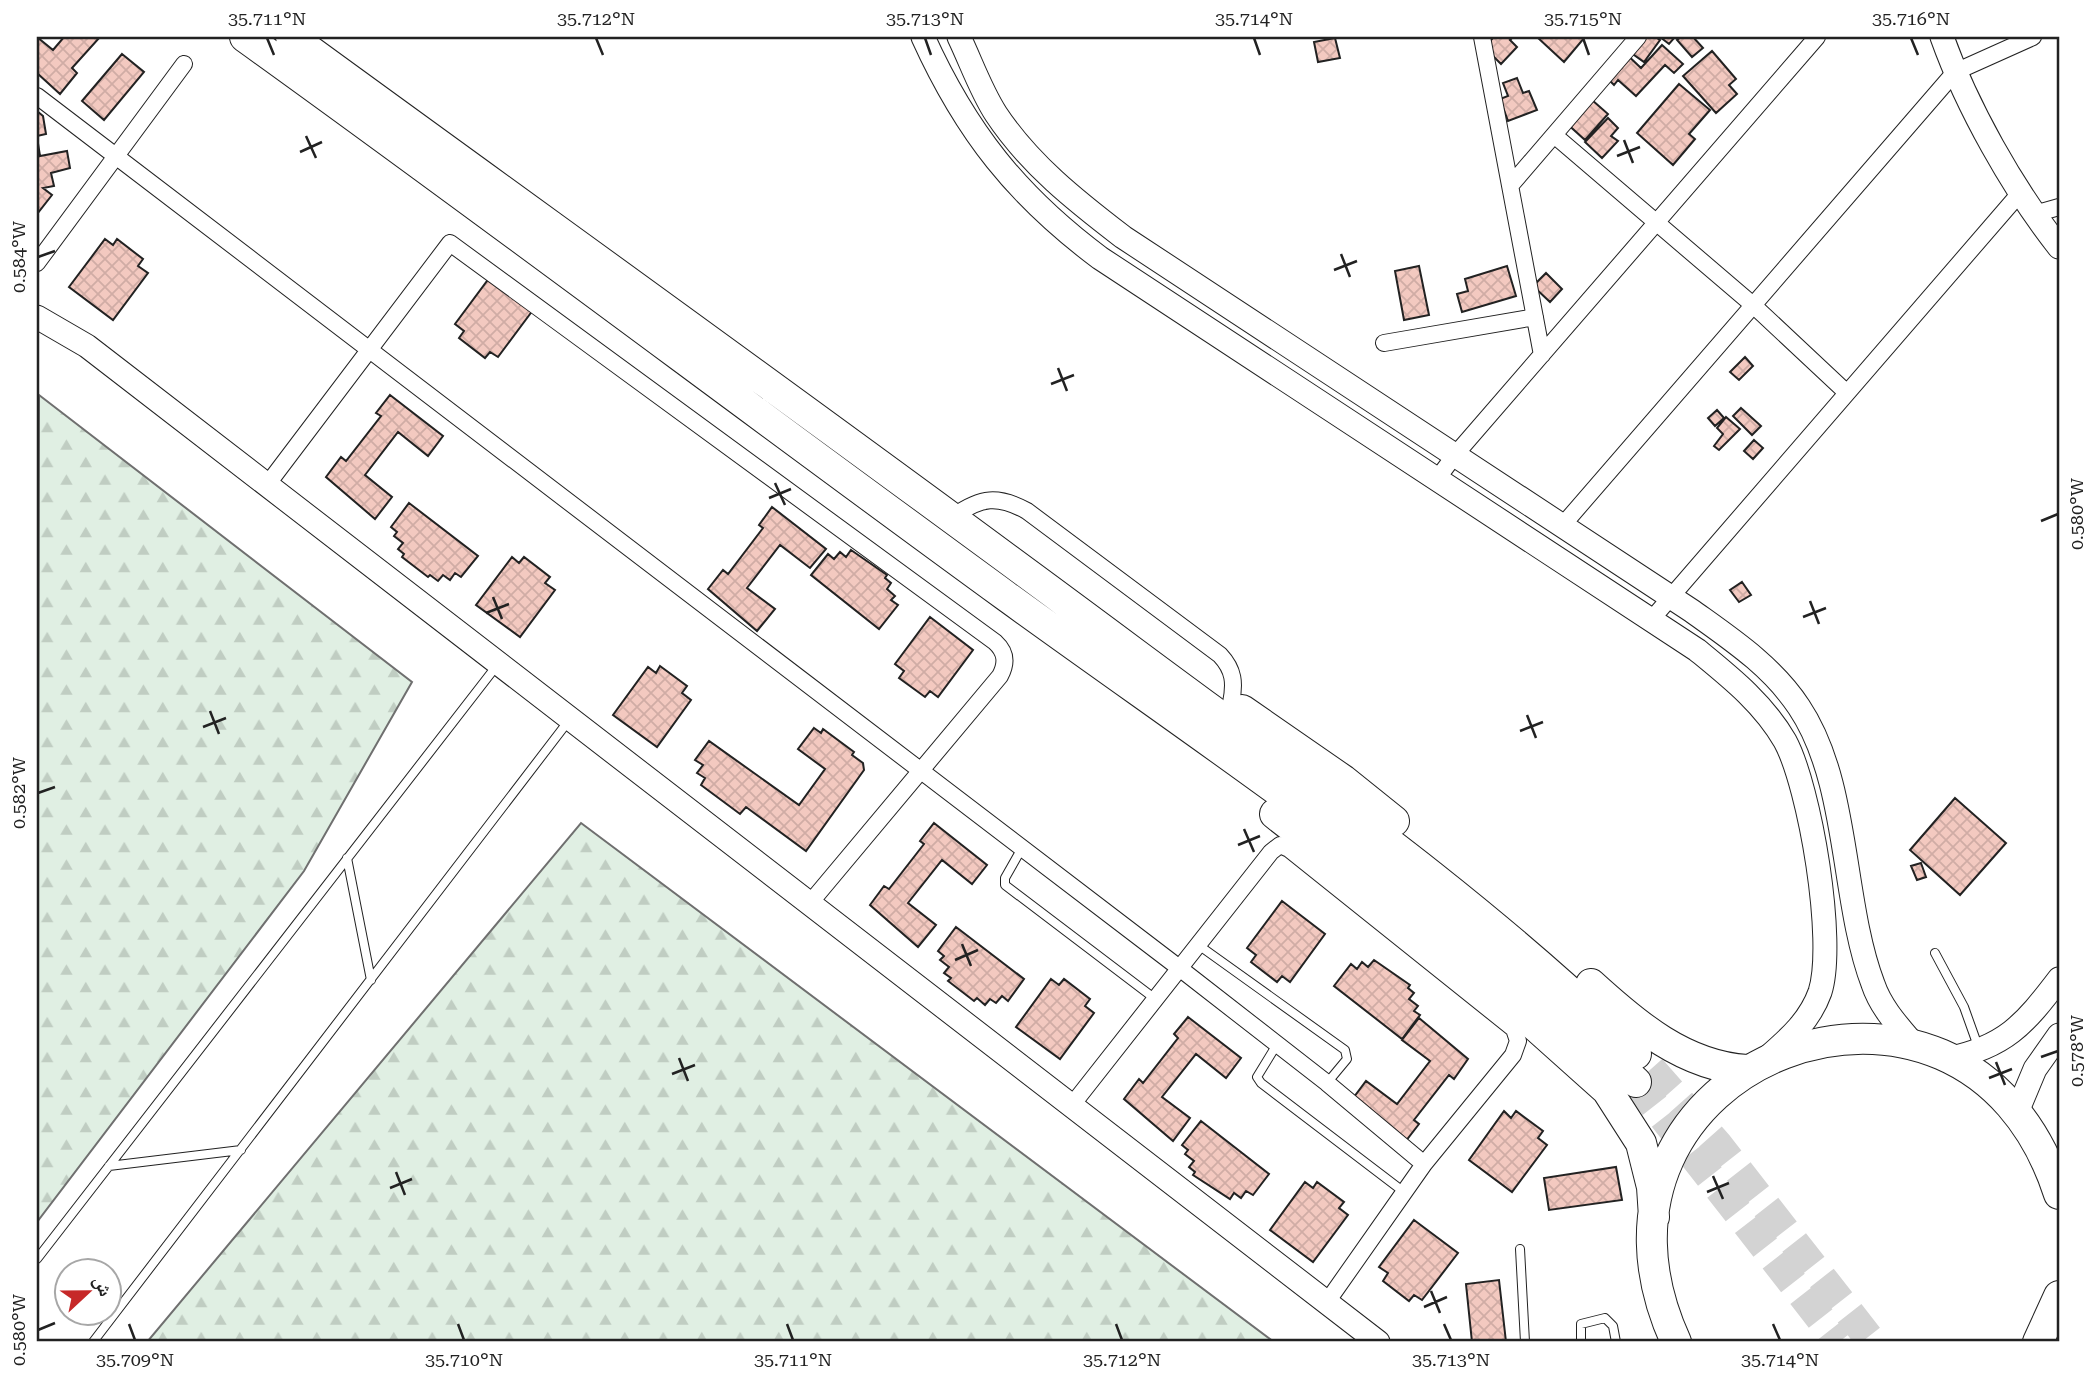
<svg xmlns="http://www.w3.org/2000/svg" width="2096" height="1379" viewBox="0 0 2096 1379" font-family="'Roboto Serif','Noto Naskh Arabic',serif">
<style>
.forest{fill:url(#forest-firs);stroke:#6f6f6f;stroke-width:2}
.building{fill:url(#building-cross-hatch);stroke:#222;stroke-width:2}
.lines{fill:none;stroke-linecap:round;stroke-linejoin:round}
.highway-tunnel{stroke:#d3d3d3;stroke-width:30;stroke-dasharray:30 15;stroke-linecap:butt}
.lane-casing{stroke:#222;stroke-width:10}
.street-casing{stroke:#222;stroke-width:18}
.secondary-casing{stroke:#222;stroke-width:25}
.highway-casing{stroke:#222;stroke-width:32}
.lane{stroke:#fff;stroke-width:8}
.street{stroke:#fff;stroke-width:16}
.secondary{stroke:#fff;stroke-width:23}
.highway{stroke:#fff;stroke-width:30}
.ticks{fill:none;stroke:#222;stroke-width:2.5}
.neatline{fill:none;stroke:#222;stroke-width:2.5}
.ticks-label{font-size:18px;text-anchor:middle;fill:#222}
</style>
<defs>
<pattern id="forest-firs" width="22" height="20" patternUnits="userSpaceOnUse" patternTransform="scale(1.75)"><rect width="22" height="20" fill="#e0efe3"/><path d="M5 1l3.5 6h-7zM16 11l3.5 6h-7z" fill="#c0cdc2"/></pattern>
<pattern id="building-cross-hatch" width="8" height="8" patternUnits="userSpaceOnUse" patternTransform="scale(1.75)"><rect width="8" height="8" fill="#f3c9c0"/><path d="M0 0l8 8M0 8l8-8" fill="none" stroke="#d0aca5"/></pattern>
</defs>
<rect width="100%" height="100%" fill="#fff"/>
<!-- forest -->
<path class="forest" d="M39 395 412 682 304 871 37 1222Z
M581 823 1274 1342H147Z"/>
<!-- building -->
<path class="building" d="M37 37 53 50 64 37H100L72 68 77 73 60 94 37 73Z
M1494 37H1513L1510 40 1517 47 1501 64 1484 47Z
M1537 37H1585L1564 62Z
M1631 37H1655L1660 40 1644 62 1623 47Z
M1660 37H1675L1669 44Z
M1681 37H1693L1703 48 1692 57 1677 40Z
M1335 38 1340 58 1318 62 1314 42Z
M1662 45 1683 64 1674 73 1665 65 1636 96 1618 80 1614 85 1602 73 1623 51 1641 68Z
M1712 51 1736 79 1729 85 1737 94 1716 113 1683 76Z
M122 54 144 72 104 120 82 101Z
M1517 78 1523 93 1529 91 1537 110 1508 121 1500 99 1508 96 1503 83Z
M1679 84 1710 110 1689 134 1695 139 1673 165 1637 133Z
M1592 100 1608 114 1585 140 1563 120Z
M37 111 43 116 46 134 37 136Z
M1608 118 1618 128 1611 136 1618 141 1602 158 1585 142Z
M37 137 40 156 67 151 70 168 51 173 54 186 43 188 52 195 37 214Z
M105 239 113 245 117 239 143 259 138 266 148 273 113 320 69 287Z
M1419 266 1429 315 1404 320 1395 271Z
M1507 266 1516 296 1462 312 1457 294 1468 291 1465 279Z
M1546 273 1562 289 1550 302 1533 286Z
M490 277 533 310 498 357 490 352 485 358 459 338 464 331 455 324Z
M1745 357 1753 366 1739 380 1730 372Z
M390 395 443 436 428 456 398 432 365 475 392 497 375 519 326 477 341 457 346 461 381 416 376 413Z
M1741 408 1761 426 1752 435 1733 416Z
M1717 410 1724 418 1715 426 1708 418Z
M1726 417 1740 429 1719 450 1714 446 1723 434 1717 428Z
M1754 440 1763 448 1753 459 1744 451Z
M409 503 478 556 461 577 455 573 450 580 443 575 438 581 430 575 428 577 402 557 404 554 398 549 403 543 394 536 397 532 391 527Z
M772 507 826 549 810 568 780 545 747 588 775 609 757 631 708 589 723 570 728 574 763 528 759 525Z
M851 550 887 575 885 578 891 583 887 589 895 596 891 600 898 605 879 629 811 575 828 554 834 559 840 552 846 557Z
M512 557 519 563 524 557 550 577 545 583 555 590 520 637 476 605Z
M1742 582 1751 595 1739 602 1730 590Z
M930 617 973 650 938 697 930 691 925 697 899 678 904 671 895 664Z
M660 666 687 686 682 693 691 700 657 747 613 715 648 667 656 673Z
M814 728 821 733 823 729 854 752 852 755 863 763 864 770 806 851 746 807 740 814 701 785 705 778 697 773 703 765 695 760 709 741 799 805 825 769 798 749Z
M1955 798 2006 843 1960 895 1910 850Z
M934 823 987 865 972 884 942 860 908 903 936 925 918 947 870 905 884 886 889 889 924 844 920 841Z
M1921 863 1926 877 1917 880 1911 866Z
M1282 901 1325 934 1290 982 1282 976 1277 982 1251 962 1256 955 1247 948Z
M956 927 1024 979 1008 1001 1002 996 996 1003 990 999 985 1005 977 998 974 1001 948 981 951 978 944 973 949 967 940 960 944 956 938 951Z
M1374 960 1410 985 1408 988 1414 993 1409 999 1418 1006 1414 1011 1420 1015 1402 1039 1334 986 1351 964 1357 969 1362 962 1368 967Z
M1051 979 1059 985 1064 979 1090 999 1085 1006 1094 1013 1060 1059 1016 1027Z
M1188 1017 1241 1058 1226 1078 1196 1054 1162 1097 1190 1118 1173 1141 1124 1099 1139 1079 1143 1083 1178 1038 1174 1034Z
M1419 1018 1468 1059 1454 1079 1449 1075 1414 1120 1419 1124 1405 1142 1351 1101 1366 1081 1397 1104 1430 1061 1402 1040Z
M1504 1111 1511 1118 1516 1111 1543 1131 1538 1138 1547 1145 1512 1192 1469 1160Z
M1201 1121 1269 1174 1253 1195 1246 1191 1241 1198 1234 1193 1230 1199 1193 1175 1195 1172 1189 1167 1194 1161 1185 1154 1188 1150 1182 1145Z
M1616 1167 1622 1200 1549 1210 1544 1178Z
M1305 1182 1313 1188 1317 1182 1344 1202 1339 1208 1348 1215 1313 1262 1270 1230Z
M1414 1220 1458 1253 1422 1300 1414 1295 1409 1301 1383 1281 1388 1273 1379 1267Z
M1499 1280 1506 1342H1472L1466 1284Z"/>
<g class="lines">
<!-- highway-tunnel -->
<path class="highway-tunnel" d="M1651 1069 1718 1145 1872 1342
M1636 1082 1839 1342"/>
<defs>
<path id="lane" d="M1022 848 1005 878V885L1154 998
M347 858 371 980
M1197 944 1345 1050 1347 1059 1327 1083
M1935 953 1964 1007 1979 1049
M1276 1046 1257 1077 1261 1083 1404 1192
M109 1166 241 1150
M1520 1249 1525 1342
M37 1259 498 664
M93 1342 570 719
M1581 1342V1324L1605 1318 1613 1326 1616 1342"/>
<path id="street" d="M1482 37 1542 355
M37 96 1178 967 1327 1083 1424 1164 1327 1302
M1554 135 1753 305 1847 393
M1510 186 1638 37
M2034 214 2059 207
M37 263 184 64
M1384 343 1535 317
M1437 479 1455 455 1817 37
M267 485 450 243 995 642C1006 652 1007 663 1000 676L810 903
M954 516C981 497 998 495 1027 511L1220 655C1234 670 1235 683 1231 703
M1562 526 1955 72 2033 37
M1651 620 2020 193
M1072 1105 1271 852 1280 845 1289 849 1514 1029 1518 1041 1513 1055 1424 1164"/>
<path id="secondary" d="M923 37C966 132 1017 196 1100 258L1697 650C1730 677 1763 703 1785 741 1810 787 1836 942 1820 992 1810 1020 1790 1038 1768 1057
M959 37C971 62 981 91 996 114 1029 164 1076 201 1123 237L1692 611C1731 639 1772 666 1799 707 1850 783 1841 900 1873 984 1881 1008 1899 1027 1915 1046
M1942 37C1967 107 2013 189 2059 247
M37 317 87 346 1378 1342
M1947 1059C2005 1047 2024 1025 2059 979
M2017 1112 2035 1069 2059 1035"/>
<path id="highway" d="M245 37C501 221 752 411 1006 596 1221 752 1444 898 1636 1082
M291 37C572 242 854 444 1133 652 1305 780 1482 903 1636 1054
M1242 710 1343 780 1394 821
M1275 814 1457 956 1607 1090 1641 1143 1652 1187 1654 1217
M1591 984C1636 1025 1684 1066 1747 1070
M1676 1342C1548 1062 1965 902 2059 1194
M2038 1342 2059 1296"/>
</defs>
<!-- lane casing -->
<use href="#lane" class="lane-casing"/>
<!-- street casing -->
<use href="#street" class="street-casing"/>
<!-- secondary casing -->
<use href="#secondary" class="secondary-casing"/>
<!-- highway casing -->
<use href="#highway" class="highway-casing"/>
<!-- lane -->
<use href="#lane" class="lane"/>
<!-- street -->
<use href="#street" class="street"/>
<!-- secondary -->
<use href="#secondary" class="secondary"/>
<!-- highway -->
<use href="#highway" class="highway"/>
</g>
<!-- ticks -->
<path class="ticks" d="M267 38 274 55M596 38 603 55M925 38 931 55M1254 38 1260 55M1583 38 1589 55M1911 38 1918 55M306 136 316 158M1624 140 1633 163M300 152 322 142M1617 156 1640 147M1341 254 1350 277M38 257 55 251M1334 270 1357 261M1058 368 1067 391M1051 384 1074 375M775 483 785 505M769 498 791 489M2041 521 2058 514M493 597 502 619M1810 601 1819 624M486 613 509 604M1803 617 1826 608M210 711 219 734M1527 715 1536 738M203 727 226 718M1520 731 1543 722M38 793 55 787M1244 829 1254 852M1238 845 1260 836M962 944 971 966M955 960 978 950M2041 1057 2058 1051M679 1058 688 1081M1996 1062 2005 1085M672 1074 695 1065M1989 1078 2012 1069M396 1172 405 1195M1713 1176 1723 1199M390 1188 412 1179M1707 1192 1729 1183M1431 1291 1440 1313M1424 1307 1447 1297M129 1324 135 1340M458 1324 464 1340M787 1324 793 1340M1116 1324 1122 1340M1444 1324 1451 1340M1773 1324 1780 1340M38 1330 55 1323"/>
<!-- border -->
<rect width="2096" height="1379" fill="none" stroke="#ffffff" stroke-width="77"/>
<!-- north arrow -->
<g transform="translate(88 1292) rotate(68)"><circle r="33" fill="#ffffff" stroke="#a7a7a7" stroke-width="2"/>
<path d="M0-5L12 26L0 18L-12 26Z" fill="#c62828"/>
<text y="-10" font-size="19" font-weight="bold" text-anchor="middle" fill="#222222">ش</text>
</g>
<rect x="38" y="38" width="2020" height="1302" class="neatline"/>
<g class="ticks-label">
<text x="267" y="25">35.711°N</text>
<text x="596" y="25">35.712°N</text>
<text x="925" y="25">35.713°N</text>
<text x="1254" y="25">35.714°N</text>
<text x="1583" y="25">35.715°N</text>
<text x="1911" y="25">35.716°N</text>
<text transform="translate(19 257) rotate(-90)" y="6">0.584°W</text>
<text transform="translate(2077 514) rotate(-90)" y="6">0.580°W</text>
<text transform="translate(19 793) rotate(-90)" y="6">0.582°W</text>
<text transform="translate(2077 1051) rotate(-90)" y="6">0.578°W</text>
<text transform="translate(19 1330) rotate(-90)" y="6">0.580°W</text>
<text x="135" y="1366">35.709°N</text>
<text x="464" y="1366">35.710°N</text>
<text x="793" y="1366">35.711°N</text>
<text x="1122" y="1366">35.712°N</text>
<text x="1451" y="1366">35.713°N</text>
<text x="1780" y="1366">35.714°N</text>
</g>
</svg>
